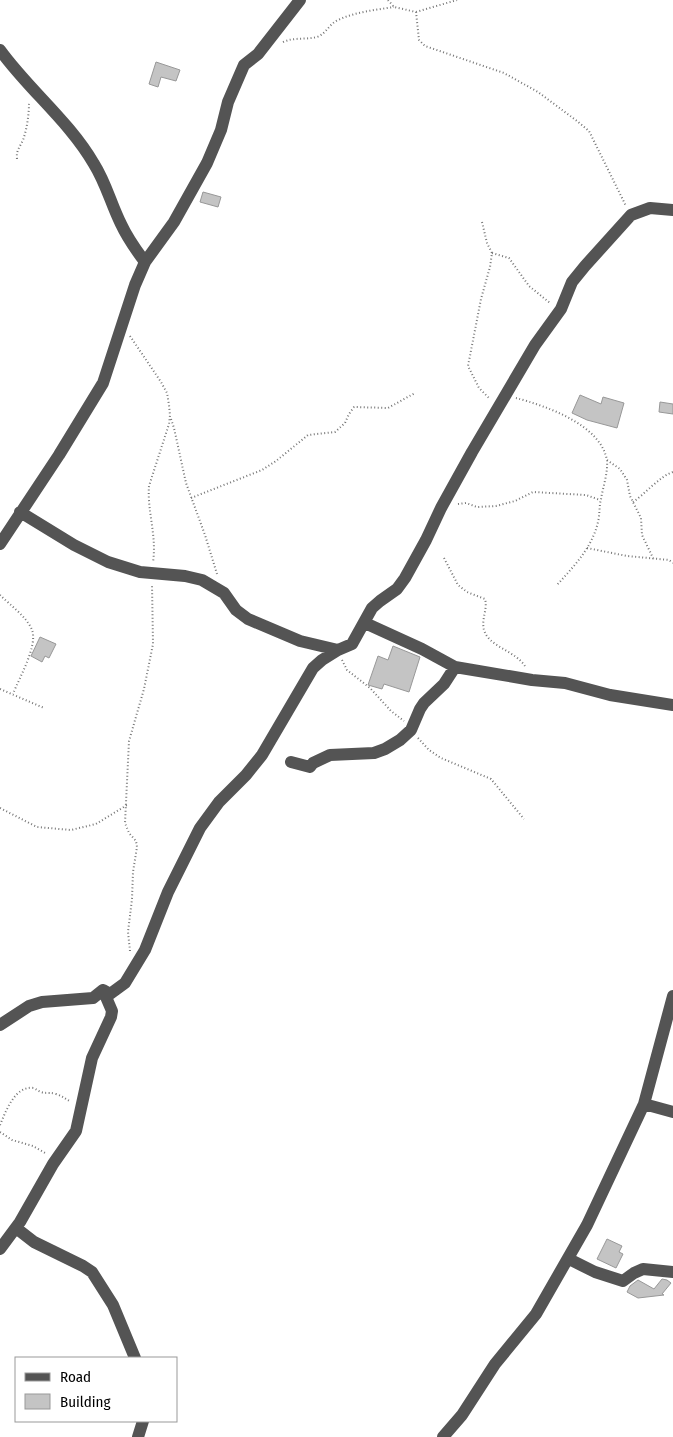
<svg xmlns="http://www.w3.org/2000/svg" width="673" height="1437" viewBox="0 0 673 1437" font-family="'Fira Sans Condensed',sans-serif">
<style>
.building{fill:#c4c4c4;stroke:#989898}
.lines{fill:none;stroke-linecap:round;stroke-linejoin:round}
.path{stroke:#767676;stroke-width:2;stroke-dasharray:1 2.5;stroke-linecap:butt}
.minor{stroke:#545454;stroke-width:12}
</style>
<rect width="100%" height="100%" fill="#fff"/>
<!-- building -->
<path class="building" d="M156 62 180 70 176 81 161 77 158 87 149 84Z
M203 192 221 197 218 207 200 202Z
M580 395 601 404 603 397 624 403 617 428 587 420 572 413Z
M660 402 673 404V414L659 412Z
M40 637 56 644 49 658 45 656 42 662 31 656Z
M393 646 420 657 409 692 384 684 382 689 368 685 378 656 388 660Z
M607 1239 622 1246 619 1252 623 1254 616 1268 597 1259Z
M662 1279 667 1280 671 1283 662 1294 664 1295 638 1298 627 1292 630 1286 638 1280 654 1289Z"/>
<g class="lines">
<!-- path -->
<path class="path" d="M388 0 394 7 416 12 419 40 425 46 504 73 538 92 577 121 589 131 626 206
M416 12 457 0
M283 42C294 37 305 40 317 37 326 34 329 24 338 20 355 12 375 10 394 7
M17 159C16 150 20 147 23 140 27 129 29 114 29 103
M482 222 487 243 492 253 490 267 481 299 468 366 479 388 489 398
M492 253 509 258 529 286 550 303
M130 336 161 382 167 393 169 405 170 415 169 424 149 486C147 511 157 536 153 562
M516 398C546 406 602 425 607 461 608 473 603 487 601 499 599 506 600 514 598 522 592 548 574 566 557 585
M171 419 174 428 186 483 205 535 217 574
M607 460 620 469 627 480 630 496 641 518 642 535 654 560
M191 498 262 470 276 461 308 435 335 432 345 423 349 414 354 407 388 408 415 393
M633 502C645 494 660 476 673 472
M458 504 466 503 477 507 496 506 515 501 533 492 586 495 600 500
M587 548 627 556 669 560 673 563
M444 558 458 585 467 592 485 599C488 609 481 619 484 630 489 647 514 650 525 666
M0 595C10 605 27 617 32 630 38 646 19 678 13 694
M342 660 347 670 370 688 391 711 404 721
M0 689 44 708
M418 738 429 750 441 758 491 779 524 819
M0 808 37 827 71 830 96 824 127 805
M130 951 128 932 132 899 133 872 137 847 136 841 129 833 125 823 129 741 144 689 153 644 152 584
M0 1125C6 1111 15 1085 34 1088 45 1096 46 1091 56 1094 62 1096 66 1099 71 1102
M0 1132 12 1140 33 1146 47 1154"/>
<!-- minor -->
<path class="minor" d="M0 50C29 90 69 121 94 164 106 183 111 204 121 224 127 237 136 250 145 262
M20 512 74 545 108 562 140 572 185 576 202 580 224 593 236 610 248 619 300 641 338 650
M0 544 59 455 103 383 135 285 145 262 174 222 207 163 221 130 228 102 244 65 258 54 300 0
M365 623 422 649 455 667 532 680 565 683 610 695 673 705
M291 762 310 767 313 763 330 755 374 753 385 749 400 740 411 730 420 709 424 703 444 684 455 667
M0 1025 29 1006 42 1002 93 998 103 990 110 994 125 983 145 950 168 892 200 828 219 802 246 775 262 755 313 668 322 660 338 650 352 644 372 608 380 601 397 589 405 578 426 540 441 508 472 452 535 345 561 309 572 282 585 266 631 215 650 208 673 210
M644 1104 673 1112
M16 1228 34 1242 83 1266 92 1272 113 1305 135 1358
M0 1249 20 1222 53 1164 76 1131 92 1058 111 1017 112 1011 103 990
M569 1259 595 1272 623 1281 634 1273 643 1269 673 1272
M138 1437 143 1421
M443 1437 462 1415 495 1364 536 1314 587 1225 644 1104 673 996"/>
</g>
<!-- legend -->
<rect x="15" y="1357" width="162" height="65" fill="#ffffff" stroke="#999999"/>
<rect x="25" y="1373" width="25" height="8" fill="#545454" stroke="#999999"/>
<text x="60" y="1382" font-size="15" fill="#000000">Road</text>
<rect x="25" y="1394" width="25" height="15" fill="#c4c4c4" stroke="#999999"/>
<text x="60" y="1407" font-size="15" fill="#000000">Building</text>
</svg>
